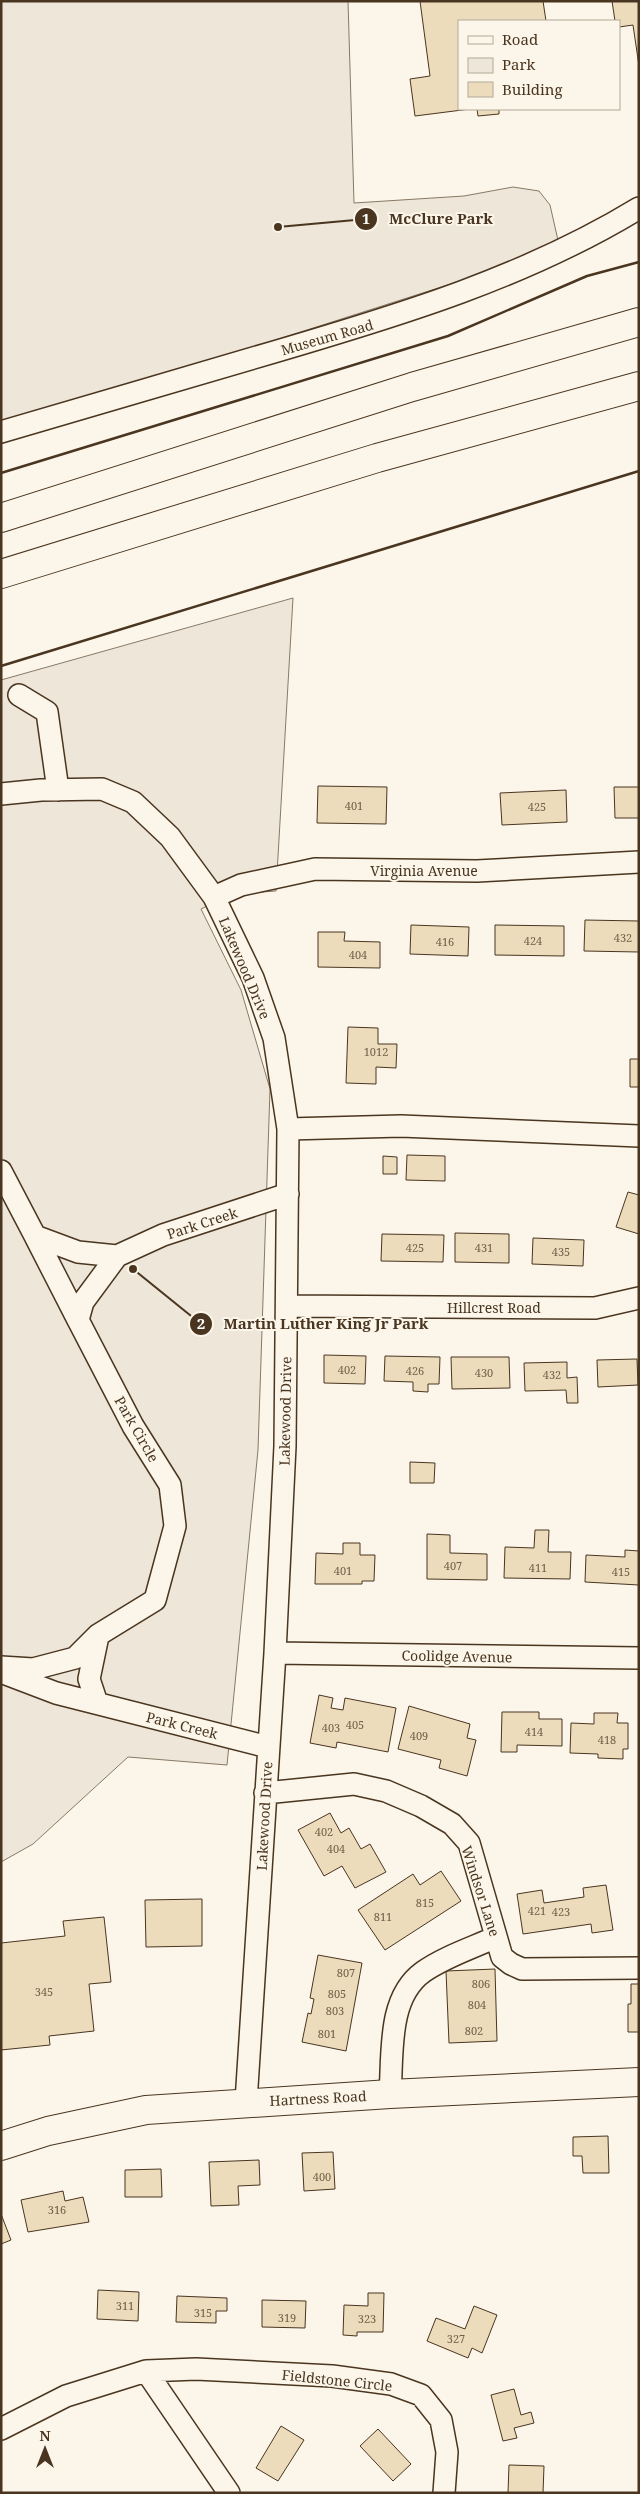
<svg xmlns="http://www.w3.org/2000/svg" width="640" height="2494" viewBox="0 0 640 2494" font-family="'Noto Serif',serif">
<style>
.green{fill:#ede6d9;stroke:#887966}
.building{fill:#ecdcbc;stroke:#4a3520}
.lines{fill:none;stroke-linecap:round;stroke-linejoin:round}
.minor-casing{stroke:#4a3520;stroke-width:24}
.major-casing{stroke:#4a3520;stroke-width:30}
.highway-casing{stroke:#4a3520;stroke-width:30}
.minor{stroke:#fbf6e9;stroke-width:21}
.major{stroke:#fbf6e9;stroke-width:28}
.highway{stroke:#fbf6e9;stroke-width:28}
.wall{stroke:#4a3520;stroke-width:2.5}
.labels{text-anchor:middle;dominant-baseline:central;stroke-width:4;stroke-linejoin:round;paint-order:stroke}
.number-label{font-size:11px;fill:#725f47}
.street-label{font-size:14px;fill:#4a3520;stroke:#fbf6e9}
.leader{fill:none;stroke:#4a3520;stroke-width:2}
.callout-dot{fill:#4a3520;stroke:#fbf6e9;stroke-width:2}
.mark-label{font-size:15px;text-anchor:middle;font-weight:bold;fill:#fff}
.callout-label{font-size:15px;text-anchor:middle;font-weight:bold;fill:#4a3520;stroke:#fbf6e9;stroke-width:4;stroke-linejoin:round;paint-order:stroke}
</style>
<rect width="100%" height="100%" fill="#fbf6e9"/>
<!-- green -->
<path class="green" d="M1 1H348L354 203 464 196 513 187 539 191 550 205 560 249 1 428Z
M293 598 276 891 233 894 201 909 241 990 270 1089 258 1450 227 1765 128 1757 33 1844 1 1862V680Z"/>
<!-- building -->
<path class="building" d="M420 1H543L546 21H459V109H470L415 116 410 79 430 76Z
M612 1H639V66L633 25 619 27V21H615Z
M477 109H499V114L478 116Z
M318 786 387 787 386 824 317 823Z
M614 787H639V818H615Z
M566 790 567 822 502 825 500 793Z
M585 920 639 921V952L584 951Z
M411 925 469 927 468 956 410 954Z
M495 925 564 926V956L495 955Z
M318 932H345L344 941 380 942V968L318 967Z
M348 1027 378 1028V1044H397L396 1068 376 1067V1084L346 1083Z
M630 1059H639V1087H630Z
M407 1155 445 1156V1181L406 1180Z
M383 1156 397 1157V1174H383Z
M628 1192 639 1195V1234L616 1227Z
M455 1233 509 1234V1263L455 1262Z
M382 1234 444 1235 443 1262 381 1261Z
M533 1238 584 1240 583 1266 532 1264Z
M324 1355 366 1356 365 1384 324 1383Z
M385 1356 440 1357 439 1384H428V1392L413 1391V1382L384 1381Z
M451 1357H509L510 1388 452 1389Z
M637 1359 638 1385 598 1387 597 1360Z
M567 1362V1378L577 1377 578 1403H567L566 1390 525 1391 524 1363Z
M410 1462 435 1463 434 1483H410Z
M535 1530H549L548 1552H571L570 1579 504 1578 505 1547 534 1548Z
M427 1534 450 1535V1553L487 1554V1580L427 1579Z
M343 1543H360V1555H375L374 1581H362V1584H315L316 1553 343 1554Z
M625 1550 639 1551V1585L585 1582 586 1555 625 1557Z
M319 1695 333 1698 331 1708 343 1710 345 1698 396 1708 388 1752 337 1742 336 1748 310 1743Z
M409 1706 470 1724 467 1738 476 1740 467 1776 439 1768 441 1760 398 1749Z
M502 1712H539V1719H562V1746L517 1745V1752H501Z
M594 1713H618L617 1723H628V1749H623V1759L598 1758V1754L570 1753 571 1723 594 1724Z
M330 1813 341 1833 349 1828 361 1849 370 1844 386 1872 355 1888 342 1866 324 1876 298 1830Z
M441 1871 461 1901 385 1950 358 1910 413 1874 420 1885Z
M606 1885 613 1930 592 1933 591 1924 523 1934 517 1894 542 1890 544 1903 584 1897 583 1888Z
M202 1899V1946L146 1947 145 1900Z
M104 1917 111 1982 89 1984 94 2031 49 2036 50 2045 1 2050V1943L65 1936 63 1921Z
M318 1955 362 1963 346 2051 302 2042 308 2013 311 2014 314 1999 310 1998Z
M495 1969 497 2041 449 2043 446 1971Z
M631 1984H639V2032H628V2004H631Z
M608 2136 609 2173H583L582 2156H573V2137Z
M333 2152 335 2189 304 2191 302 2153Z
M259 2160 260 2185 238 2186 239 2205 211 2206 209 2162Z
M161 2169 162 2197H125V2170Z
M63 2191 65 2201 83 2197 89 2222 28 2232 21 2200Z
M1 2214 11 2240 1 2244Z
M98 2290 139 2292 138 2321 97 2319Z
M368 2293H384L383 2332H357V2336L343 2335 344 2305 368 2306Z
M177 2296 227 2298V2311H216V2323L176 2322Z
M262 2300 306 2301 305 2328 262 2327Z
M474 2306 497 2315 482 2353 472 2348 468 2358 427 2341 436 2318 465 2329Z
M514 2389 521 2415 531 2412 534 2423 514 2428 517 2438 503 2441 491 2395Z
M281 2426 304 2440 278 2481 256 2468Z
M378 2429 411 2464 393 2481 360 2446Z
M509 2465 544 2466 543 2493H508Z"/>
<g class="lines">
<defs>
<path id="minor" d="M1 432C92 405 183 379 274 352 400 315 526 277 639 208
M19 695 47 712 58 790
M1 794 41 790 102 789 133 802 170 837 214 897 253 978 274 1038 288 1129 285 1446 275 1653 246 2102
M214 897 241 885 315 869 477 871 639 862
M288 1129 401 1126 639 1136
M1 1171 35 1236 78 1252 117 1256
M35 1236 78 1320
M288 1306 595 1308 639 1298
M275 1653 639 1658
M1 1667 33 1669 75 1658 98 1635 155 1600 175 1526 170 1485 133 1426 78 1320 83 1302 117 1256 163 1235 288 1194
M6 1674 56 1693 268 1747
M97 1703 89 1679 98 1636
M265 1793 354 1784 386 1791 421 1806 452 1824 469 1843 502 1957 511 1964 522 1969 639 1968
M390 2094C393 2054 387 1998 423 1972 444 1957 472 1948 496 1937
M1 2429 66 2396 146 2371
M229 2493 146 2371 196 2369 332 2376 391 2384 421 2395 441 2420 447 2452 444 2493"/>
<path id="major" d="M1 2146 48 2131 146 2110 390 2094 639 2082"/>
<path id="highway" d="M1 518 412 387 639 322
M1 574 377 458 639 386"/>
</defs>
<!-- minor casing -->
<use href="#minor" class="minor-casing"/>
<!-- major casing -->
<use href="#major" class="major-casing"/>
<!-- highway casing -->
<use href="#highway" class="highway-casing"/>
<!-- minor -->
<use href="#minor" class="minor"/>
<!-- major -->
<use href="#major" class="major"/>
<!-- highway -->
<use href="#highway" class="highway"/>
<!-- wall -->
<path class="wall" d="M1 473 448 336 587 276 639 262
M1 666 639 471"/>
</g>
<g class="labels">
<!-- number labels -->
<g class="number-label">
<text x="354" y="805">401</text>
<text x="537" y="806">425</text>
<text x="623" y="937">432</text>
<text x="533" y="940">424</text>
<text x="445" y="941">416</text>
<text x="358" y="954">404</text>
<text x="376" y="1051">1012</text>
<text x="415" y="1247">425</text>
<text x="484" y="1247">431</text>
<text x="561" y="1251">435</text>
<text x="347" y="1369">402</text>
<text x="415" y="1370">426</text>
<text x="484" y="1372">430</text>
<text x="552" y="1374">432</text>
<text x="453" y="1565">407</text>
<text x="538" y="1567">411</text>
<text x="343" y="1570">401</text>
<text x="621" y="1571">415</text>
<text x="355" y="1724">405</text>
<text x="331" y="1727">403</text>
<text x="534" y="1731">414</text>
<text x="419" y="1735">409</text>
<text x="607" y="1739">418</text>
<text x="324" y="1831">402</text>
<text x="336" y="1848">404</text>
<text x="425" y="1902">815</text>
<text x="537" y="1910">421</text>
<text x="561" y="1911">423</text>
<text x="383" y="1916">811</text>
<text x="346" y="1972">807</text>
<text x="481" y="1983">806</text>
<text x="44" y="1991">345</text>
<text x="337" y="1993">805</text>
<text x="477" y="2004">804</text>
<text x="335" y="2010">803</text>
<text x="474" y="2030">802</text>
<text x="327" y="2033">801</text>
<text x="322" y="2176">400</text>
<text x="57" y="2209">316</text>
<text x="125" y="2305">311</text>
<text x="203" y="2312">315</text>
<text x="287" y="2317">319</text>
<text x="367" y="2318">323</text>
<text x="456" y="2338">327</text>
</g>
<!-- street labels -->
<g class="street-label">
<text transform="translate(327 337) rotate(-16)">Museum Road</text>
<text x="424" y="870">Virginia Avenue</text>
<text transform="translate(245 968) rotate(67)">Lakewood Drive</text>
<text transform="translate(202 1223) rotate(-18)">Park Creek</text>
<text x="494" y="1307">Hillcrest Road</text>
<text transform="translate(285 1411) rotate(-89)">Lakewood Drive</text>
<text transform="translate(137 1429) rotate(60)">Park Circle</text>
<text transform="translate(457 1656) rotate(1)">Coolidge Avenue</text>
<text transform="translate(182 1725) rotate(14)">Park Creek</text>
<text transform="translate(264 1816) rotate(-87)">Lakewood Drive</text>
<text transform="translate(481 1891) rotate(72)">Windsor Lane</text>
<text transform="translate(318 2098) rotate(-3)">Hartness Road</text>
<text transform="translate(337 2380) rotate(6)">Fieldstone Circle</text>
</g>
</g>
<!-- callouts -->
<path class="leader" d="M278 227L366 219M133 1269L201 1324"/>
<g class="callout-dot">
<circle cx="278" cy="227" r="5"/>
<circle cx="133" cy="1269" r="5"/>
<circle cx="366" cy="219" r="12"/>
<circle cx="201" cy="1324" r="12"/>
</g>
<g class="mark-label">
<text x="366" y="224">1</text>
<text x="201" y="1329">2</text>
</g>
<g class="callout-label">
<text x="441" y="224">McClure Park</text>
<text x="326" y="1329">Martin Luther King Jr Park</text>
</g>
<!-- border -->
<rect width="640" height="2494" fill="none" stroke="#4a3520" stroke-width="5"/>
<!-- legend -->
<rect x="458" y="20" width="162" height="90" fill="#fbf6e9" stroke="#b4a999"/>
<rect x="468" y="36" width="25" height="8" fill="#fbf6e9" stroke="#b4a999"/>
<text x="502" y="45" font-size="15" fill="#4a3520">Road</text>
<rect x="468" y="58" width="25" height="15" fill="#ede6d9" stroke="#b4a999"/>
<text x="502" y="70" font-size="15" fill="#4a3520">Park</text>
<rect x="468" y="82" width="25" height="15" fill="#ecdcbc" stroke="#b4a999"/>
<text x="502" y="95" font-size="15" fill="#4a3520">Building</text>
<!-- north arrow -->
<g transform="translate(45 2449)" stroke="#fbf6e9" stroke-width="4" paint-order="stroke">
<path d="M0-4L9 19L0 12L-9 19Z" fill="#4a3520"/>
<text y="-8" font-size="14" font-weight="bold" text-anchor="middle" fill="#4a3520">N</text>
</g>
</svg>
